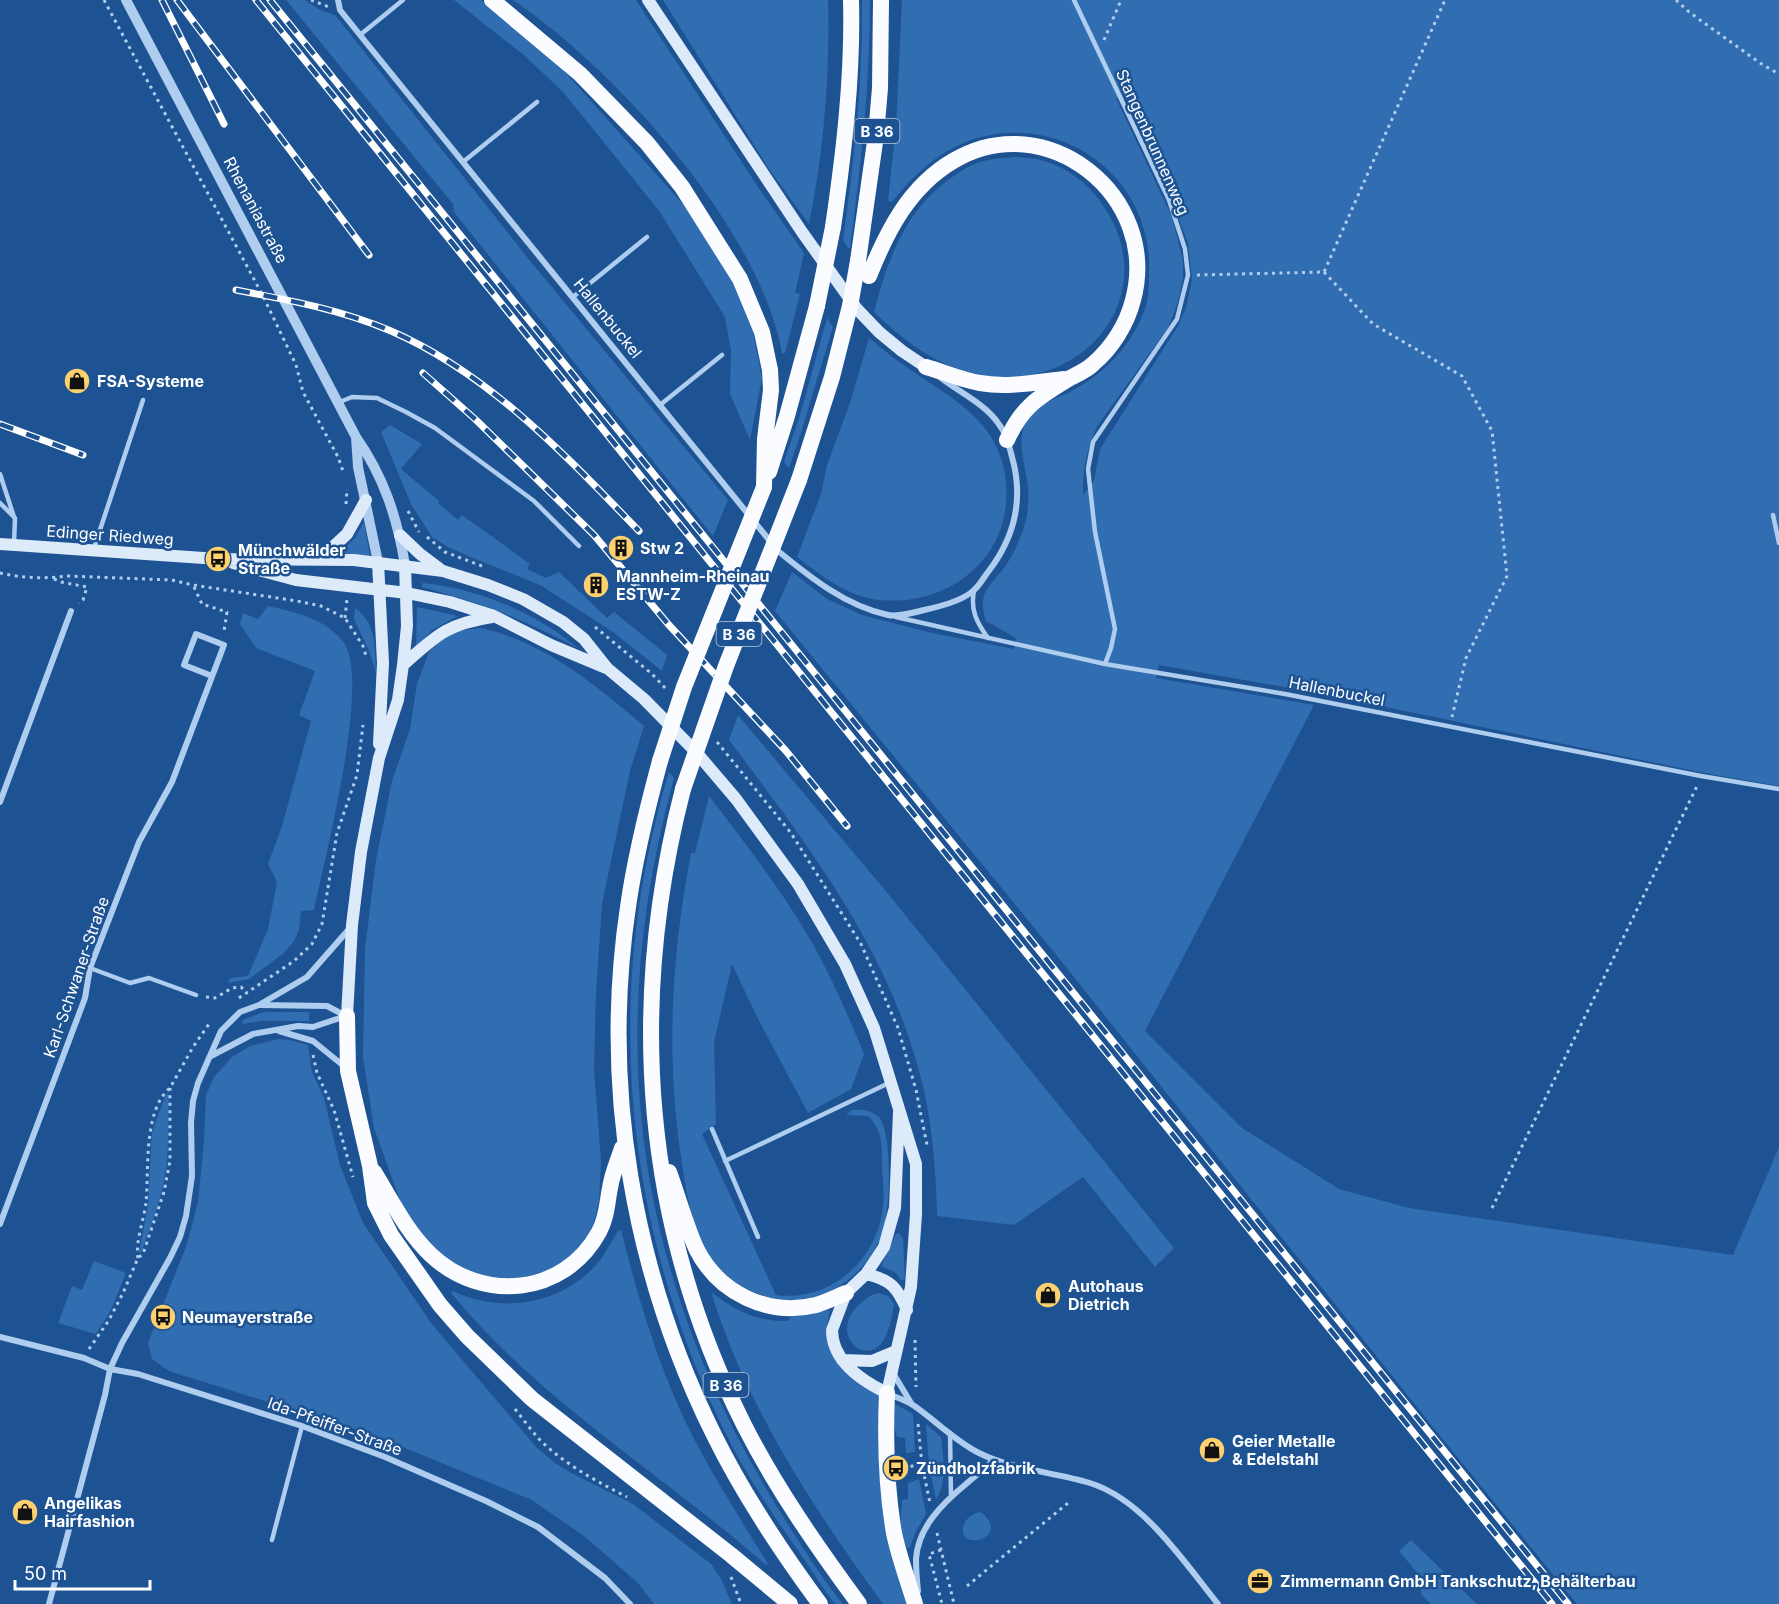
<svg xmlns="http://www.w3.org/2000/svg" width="1779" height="1604" viewBox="0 0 1779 1604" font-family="Inter,sans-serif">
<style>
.green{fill:#316db1;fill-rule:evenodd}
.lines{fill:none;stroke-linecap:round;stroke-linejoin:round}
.path{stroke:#afcdee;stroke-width:3;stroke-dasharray:3 4.5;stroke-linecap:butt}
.service{stroke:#afcdee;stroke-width:4.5}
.minor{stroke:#afcdee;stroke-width:6}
.tertiary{stroke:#afcdee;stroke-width:10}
.secondary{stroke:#dceafa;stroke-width:12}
.trunk{stroke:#fbfcff;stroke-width:16}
.rail-casing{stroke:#fff;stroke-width:7}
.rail{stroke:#1e5393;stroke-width:4.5;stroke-dasharray:14;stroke-linecap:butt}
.trunk-bridge{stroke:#fbfcff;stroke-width:16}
.labels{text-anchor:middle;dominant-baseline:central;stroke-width:5;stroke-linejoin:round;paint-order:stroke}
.shield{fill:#1e5393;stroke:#bccbdf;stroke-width:1.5}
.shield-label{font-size:15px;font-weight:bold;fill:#fff}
.street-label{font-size:16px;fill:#fff;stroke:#1e5393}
.poi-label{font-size:16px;font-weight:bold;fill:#fff;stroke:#1e5393;text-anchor:start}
</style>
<rect width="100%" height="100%" fill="#1e5393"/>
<!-- green -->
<path class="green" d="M286 0H305L320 10 335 15 531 262 728 500 713 536 454 212 453 204Z
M454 0H481L548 53 689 211 733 283 753 332 762 378 750 440 730 394 731 350 725 317 660 212 564 93 525 56Z
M513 0H636L758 187 804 253 795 293 800 294 785 353H782C759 227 616 70 513 0Z
M663 0H828C830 75 824 151 809 224L769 169Z
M862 0H870C870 83 861 165 850 248H848L843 240C854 160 863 81 862 0Z
M902 0H1779V786L1704 773 1318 693 1159 665 1156 678 1314 705 1145 1031 1242 1128 1339 1189 1409 1208 1733 1255 1779 1147V1604H1577L1433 1427 1054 952 775 611 792 572 827 599 862 615 932 633 1014 649 1016 638 986 621C976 588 993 586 1008 562 1016 549 1022 535 1026 520 1028 511 1029 498 1028 489 1027 468 1015 441 1026 422 1036 404 1053 400 1070 392 1106 373 1133 344 1146 306 1149 295 1149 281 1149 270 1152 180 1067 115 981 137 943 147 916 172 892 202L888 201 896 126ZM1116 98 1127 99 1161 172 1188 243 1192 280 1186 308 1178 326 1100 449 1094 481 1083 495C1083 468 1086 450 1098 425L1168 328 1178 302 1183 278V260L1172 217Z
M1016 157C1026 158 1037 158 1047 162 1072 170 1093 188 1106 210 1162 299 1081 393 983 375 939 368 905 342 874 312 887 262 904 213 947 181 959 172 972 163 988 160 997 158 1006 158 1016 157Z
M827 318 833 327 800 436 789 468 784 462 800 415Z
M869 338C883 349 897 361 912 371 941 391 977 410 994 442 1004 460 1008 483 1006 504 1000 567 942 606 880 600 848 597 822 576 797 557L821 494 827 465 850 403Z
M390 425 422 444 401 469 439 501 438 503 458 520 462 515 530 564 527 569 546 578 559 572 607 618 614 612 667 655 662 671 613 632 540 585 473 558 448 547 432 537 411 504 381 432Z
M364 522 370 556 339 553 355 538Z
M422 583C477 588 537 613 579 649 525 620 481 603 422 587Z
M268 606C295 612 327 619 344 643 371 681 324 861 314 910L301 911 299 930 294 941 284 953 249 979 228 983 230 978 248 976 268 929 277 882 268 864 282 826 311 721 299 715 315 671 256 648 240 624 243 613 258 619Z
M417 607 458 616 432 630 416 648Z
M355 608C377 623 375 650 376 674L370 653 354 619Z
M480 628C543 641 596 685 644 726L630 771 602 904 596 993 594 1069 601 1161 599 1201 591 1235 569 1258 552 1270 508 1281 465 1271 433 1249 401 1203 374 1128 363 1057 365 949 376 860 392 781 410 729 417 684 429 652 442 640 456 631Z
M738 715 889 895 1174 1248 1155 1267 1083 1177 1014 1225 937 1216C936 1168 932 1117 919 1071 886 946 805 841 729 740Z
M669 772 674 778C601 1043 637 1285 784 1518 802 1547 821 1577 843 1604H835C824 1590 814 1574 804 1559 775 1518 745 1474 723 1428 623 1222 602 992 669 772Z
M709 796C746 844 784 893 814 946 833 981 849 1017 864 1054L851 1089 808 1113 756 1015 732 964 714 1042 716 1124 702 1134 776 1295C827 1302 874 1264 882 1213 885 1198 883 1182 882 1167 882 1147 883 1130 868 1116L846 1115 852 1110C861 1109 871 1110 878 1116 893 1131 890 1207 884 1227 879 1246 867 1264 853 1276 827 1299 793 1307 761 1295 737 1286 715 1270 703 1247 689 1216 685 1183 680 1150 666 1050 672 952 691 853H695Z
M264 1012H309V1021H262L242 1024 243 1020Z
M278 1039 290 1040 308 1045 312 1072 324 1098 340 1165 363 1223 431 1323 537 1448 555 1463 573 1474 633 1504 711 1564 721 1579 732 1604H654L638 1583 584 1536 532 1500 371 1434 169 1371 152 1359 148 1343 187 1244 198 1202 204 1142 206 1095 214 1077 232 1057 250 1046Z
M166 1094H169C168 1117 169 1139 167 1161 164 1192 152 1224 141 1253L139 1252 148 1205 152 1132Z
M621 1230C639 1302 660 1372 693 1437 716 1481 742 1522 768 1564L766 1565C661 1473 541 1402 451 1293L453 1291C503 1315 566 1304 601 1259 607 1250 612 1240 618 1231Z
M899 1233 903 1238 905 1279 901 1280 896 1273 881 1266 896 1234Z
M94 1261 126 1273 111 1310 96 1334 58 1323 72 1286 82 1290Z
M711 1292C735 1311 756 1321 787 1321L795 1314 830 1310 826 1330 834 1355 880 1396 909 1604H883C812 1506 747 1408 711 1292Z
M879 1293 888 1296 894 1304C892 1316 890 1330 883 1341 865 1368 828 1333 859 1305 866 1298 870 1295 879 1293Z
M893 1403 913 1414 915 1452 906 1453 905 1438 897 1437 894 1428Z
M926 1424 941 1437C943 1457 948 1482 936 1499L929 1466Z
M919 1479 926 1514 916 1531 910 1547 908 1548C897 1540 902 1513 902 1500L908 1499V1483Z
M981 1512C1015 1540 950 1554 965 1522 969 1516 974 1513 981 1512Z
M1411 1540 1477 1604H1431L1421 1594 1420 1576 1399 1551Z"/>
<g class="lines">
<!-- path -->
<path class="path" d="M104 0 263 296 296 365 303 392 338 457 343 471
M311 0 329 7
M1676 0 1689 12 1760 63 1779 74
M1104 40 1121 0
M1324 272 1373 324 1462 376 1492 431 1507 576 1466 658 1452 717
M1197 275 1324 272 1445 0
M346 504 347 489
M408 511 419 532
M427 537 445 552 482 566
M0 573C21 578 45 579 67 576L172 580 193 585 297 601 321 606 345 618 363 646 367 659
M54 579 61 582 87 587 83 600 79 603
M194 587 202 604 227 612 224 631
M345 618 347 599
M595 627 652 674 667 690
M717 742 791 833 861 944 898 1028 916 1090 927 1145
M206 997 215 998 232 988 241 987 247 993
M239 998 294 961 312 944 322 924 337 833 357 775 363 725
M313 1055 317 1073 334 1110 353 1177
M1492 1208 1697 786
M138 1258C135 1243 144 1219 146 1203 149 1171 143 1110 170 1088L193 1047 209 1024
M915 1340 916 1387
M89 1349 109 1320 123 1293 138 1258 143 1254 164 1192 170 1161V1088
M515 1409C523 1419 531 1430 539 1439 564 1464 596 1481 627 1497
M918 1424 922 1465 930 1503
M903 1467 922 1465
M937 1533 954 1604
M941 1550 929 1554 942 1604
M731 1577 741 1604
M967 1586 1068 1503"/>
<!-- service -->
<path class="service" d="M1074 0 1169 200 1185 249 1188 275 1177 319 1093 442 1088 469 1095 532 1115 629 1111 648 1105 664
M360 35 403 0
M463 162 537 102
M573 297 647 237
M337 403 352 397 377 398 406 412 435 428 534 501 579 546
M660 405 722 355
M0 474 14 517
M0 503 15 518 14 543
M1773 515 1779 543
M94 548 143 400
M974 591C970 610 977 623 988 638
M896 617 1105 664 1285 694 1701 776 1779 789
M90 968 130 983 149 978 196 995
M712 1129 758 1237
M725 1161 891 1082
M950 1433 951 1496
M272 1540 302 1426"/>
<!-- minor -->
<path class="minor" d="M338 0 340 10 360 35 778 551C811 578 846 606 888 615 898 617 913 613 924 610 938 607 964 600 974 590 980 585 984 577 988 572 1015 537 1024 499 1012 457 1009 445 1006 433 998 423 985 404 959 392 941 378
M0 802 71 611
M260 1005 327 1006 346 1016
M279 1031 313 1041 345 1067
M211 1056 253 1034 298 1026 313 1027 346 1016
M0 1224 85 998 90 968 139 842 172 782 224 645 196 634 184 665 212 676
M0 1337 84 1358 110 1369 138 1374 302 1426 385 1457 486 1501 538 1527 605 1578 630 1604
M893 1373 911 1403
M888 1394C896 1397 905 1400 913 1405 935 1420 955 1441 979 1453 1013 1470 1054 1472 1090 1483 1144 1500 1184 1562 1218 1604
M918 1591C917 1581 916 1570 916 1559 918 1527 943 1503 966 1484 975 1476 985 1469 993 1460
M49 1604 105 1395 110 1369 122 1343 170 1258 180 1237 186 1216 192 1176 191 1123 193 1101 198 1083 221 1031 240 1012 259 1005 307 977 350 928"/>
<!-- tertiary -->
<path class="tertiary" d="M126 0 356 437C384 477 397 517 405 565
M356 437 358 467 378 562"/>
<!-- secondary -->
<path class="secondary" d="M648 0 802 232 857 309 879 332 902 351 926 367
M400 535 420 554 440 569
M0 544 218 559 354 560 443 571 488 585 523 599 563 622 584 639 607 668 644 699 696 752 736 799 798 884 845 964 874 1028 916 1164V1214L911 1287 887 1393C862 1381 832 1361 832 1330L846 1293 866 1274 884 1247 895 1208 899 1112
M320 559 347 534 366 500
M378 562 383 663 379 744
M233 563 296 580 407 593 450 602 494 616 551 645 606 668
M403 665C437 635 447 624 492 617
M347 1016 352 925 361 852 379 758 398 700 403 665 407 626 405 565
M866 1274C891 1280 897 1287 907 1310
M842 1360 872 1361 896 1351"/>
<!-- trunk -->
<path class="trunk" d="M492 0 580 74 647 143 682 187 740 279 762 332 770 370 771 390 765 439 764 487
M833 227C844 152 853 76 851 0
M858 261 876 135 880 88 881 0
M869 276C887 231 909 187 953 161 1046 105 1161 196 1133 300 1127 324 1112 348 1093 364 1087 370 1078 374 1070 378 1039 397 1022 406 1007 440
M926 367C944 372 962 380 980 383 1008 388 1036 382 1064 379
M769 472 787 416 817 306
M799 480 832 377 850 306
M660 761C647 809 635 857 628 907 601 1087 633 1272 714 1435 743 1494 781 1551 820 1604
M683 789C627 1006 643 1224 744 1425 776 1488 817 1547 859 1604
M347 1016 348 1071 370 1166 375 1203 391 1235 440 1305 467 1336 532 1399 731 1555 790 1604
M374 1172C392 1201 406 1231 431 1255 482 1303 564 1296 599 1232 607 1217 607 1203 610 1188 612 1174 618 1161 622 1148
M669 1172C678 1196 686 1227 697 1250 719 1293 768 1317 816 1305 826 1302 836 1297 846 1293
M887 1393C885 1440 886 1487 894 1533 899 1557 908 1581 915 1604"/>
<defs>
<path id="rail" d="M162 0 224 124
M177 0 369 255
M256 0 1552 1604
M270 0 1568 1604
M236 290C289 300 342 310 391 331 490 374 565 455 639 531
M423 373 475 419 594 535 668 624 786 751 847 826
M0 424 83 455"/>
</defs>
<!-- rail casing -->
<use href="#rail" class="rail-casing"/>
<!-- rail -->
<use href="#rail" class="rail"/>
<!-- trunk-bridge -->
<path class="trunk-bridge" d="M817 306 833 227
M850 306 858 261
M660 761 684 687 764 487
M683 789 726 666 799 480"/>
</g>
<!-- icons -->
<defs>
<symbol id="shop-disc" viewBox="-11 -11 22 22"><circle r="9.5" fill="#fdd26e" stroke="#1e5393"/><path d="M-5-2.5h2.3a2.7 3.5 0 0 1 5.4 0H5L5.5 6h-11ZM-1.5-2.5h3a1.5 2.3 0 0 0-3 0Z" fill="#111"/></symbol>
<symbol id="building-disc" viewBox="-11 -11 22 22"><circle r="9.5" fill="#fdd26e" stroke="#1e5393"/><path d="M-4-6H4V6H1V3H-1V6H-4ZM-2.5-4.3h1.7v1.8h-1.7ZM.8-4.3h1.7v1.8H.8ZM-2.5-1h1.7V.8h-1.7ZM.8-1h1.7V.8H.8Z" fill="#111"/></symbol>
<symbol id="bus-disc" viewBox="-11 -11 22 22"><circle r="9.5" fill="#fdd26e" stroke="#1e5393"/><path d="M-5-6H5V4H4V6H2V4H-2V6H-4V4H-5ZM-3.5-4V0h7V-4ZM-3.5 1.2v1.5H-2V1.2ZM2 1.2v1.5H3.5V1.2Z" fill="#111"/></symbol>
<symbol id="office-disc" viewBox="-11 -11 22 22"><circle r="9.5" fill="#fdd26e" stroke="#1e5393"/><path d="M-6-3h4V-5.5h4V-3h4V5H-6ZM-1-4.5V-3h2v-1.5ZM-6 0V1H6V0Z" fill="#111"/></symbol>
</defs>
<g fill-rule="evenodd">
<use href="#shop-disc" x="62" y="366" width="30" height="30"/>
<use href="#building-disc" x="606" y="533" width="30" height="30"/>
<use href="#bus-disc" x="203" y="544" width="30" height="30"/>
<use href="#building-disc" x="581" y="570" width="30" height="30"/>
<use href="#shop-disc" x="1033" y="1280" width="30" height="30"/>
<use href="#bus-disc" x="148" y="1302" width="30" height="30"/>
<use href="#shop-disc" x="1197" y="1435" width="30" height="30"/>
<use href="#bus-disc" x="881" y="1453" width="30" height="30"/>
<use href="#shop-disc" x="10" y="1497" width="30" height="30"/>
<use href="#office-disc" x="1245" y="1566" width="30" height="30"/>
</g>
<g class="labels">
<!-- shield labels -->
<g class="shield">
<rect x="854.5" y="119" width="45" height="24" rx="4.5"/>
<rect x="716.5" y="622" width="45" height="24" rx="4.5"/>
<rect x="703.5" y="1373" width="45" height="24" rx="4.5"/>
</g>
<g class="shield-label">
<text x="877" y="131">B 36</text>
<text x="739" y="634">B 36</text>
<text x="726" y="1385">B 36</text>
</g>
<!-- street labels -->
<g class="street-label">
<text transform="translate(1153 142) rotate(66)">Stangenbrunnenweg</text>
<text transform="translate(256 210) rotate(62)">Rhenaniastraße</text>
<text transform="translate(608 318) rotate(51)">Hallenbuckel</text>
<text transform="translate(110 535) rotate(4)">Edinger Riedweg</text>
<text transform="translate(1337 691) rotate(11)">Hallenbuckel</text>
<text transform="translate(76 977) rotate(-71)">Karl-Schwaner-Straße</text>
<text transform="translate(335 1426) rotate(20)">Ida-Pfeiffer-Straße</text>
</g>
<!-- poi labels -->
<g class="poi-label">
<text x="97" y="381">FSA-Systeme</text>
<text x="640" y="548">Stw 2</text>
<text x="238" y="550">Münchwälder<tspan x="238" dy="18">Straße</tspan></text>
<text x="616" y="576">Mannheim-Rheinau<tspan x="616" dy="18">ESTW-Z</tspan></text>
<text x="1068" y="1286">Autohaus<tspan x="1068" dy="18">Dietrich</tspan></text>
<text x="182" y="1317">Neumayerstraße</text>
<text x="1232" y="1441">Geier Metalle<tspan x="1232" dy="18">&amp; Edelstahl</tspan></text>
<text x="916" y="1468">Zündholzfabrik</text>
<text x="44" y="1503">Angelikas<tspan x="44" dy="18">Hairfashion</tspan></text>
<text x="1280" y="1581">Zimmermann GmbH Tankschutz, Behälterbau</text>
</g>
</g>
<!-- scale -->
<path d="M15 1580v9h135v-9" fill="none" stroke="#ffffff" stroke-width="3"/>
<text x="24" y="1580" font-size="18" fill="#ffffff" stroke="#1e5393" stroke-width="4.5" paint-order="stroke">50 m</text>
</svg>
